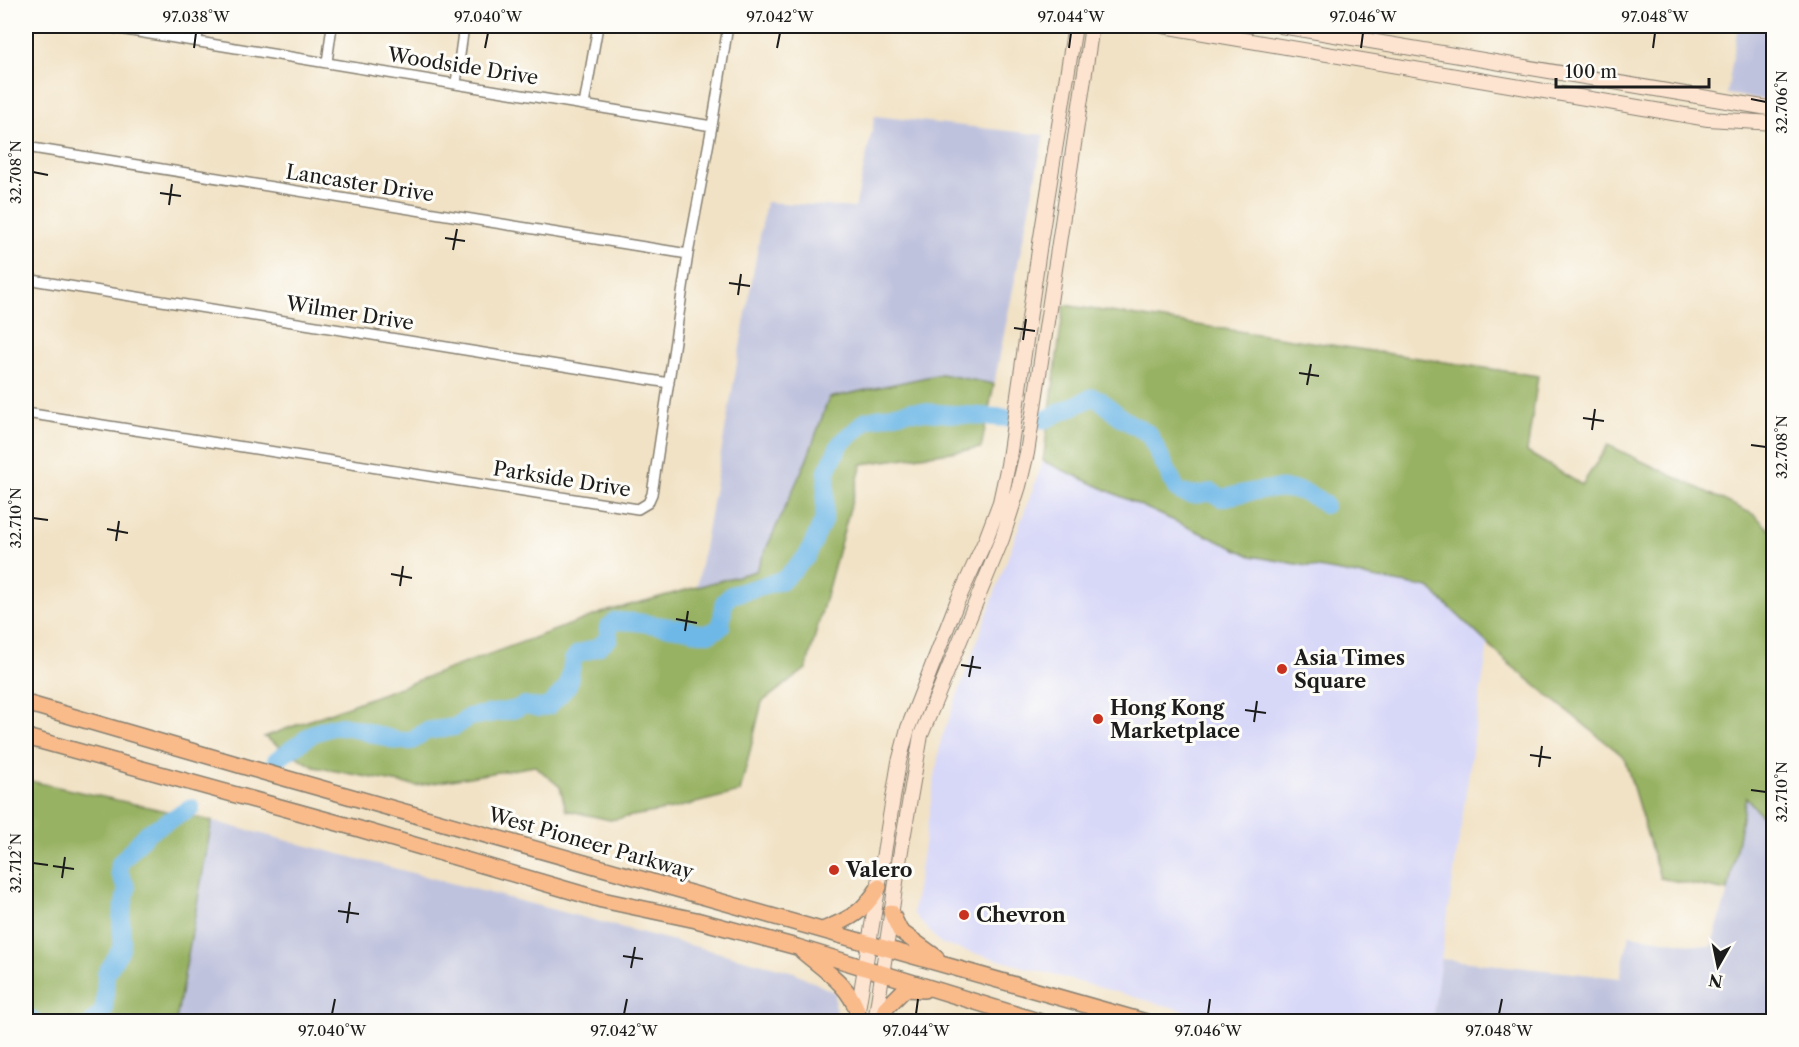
<svg xmlns="http://www.w3.org/2000/svg" width="1799" height="1047" viewBox="0 0 1799 1047" font-family="'Libre Caslon Text',serif">
<style>
.built{fill:#d7d7f8}
.industrial{fill:#bfc2dd}
.forest{fill:#98b263;stroke:#5a6740;stroke-width:1.5}
.lines{fill:none;stroke-linecap:round;stroke-linejoin:round}
.river{stroke:#6eb8e7;stroke-width:18}
.minor-casing{stroke:#867f70;stroke-width:12}
.secondary-casing{stroke:#867f70;stroke-width:16}
.primary-casing{stroke:#867f70;stroke-width:18}
.minor{stroke:#fff;stroke-width:9}
.secondary{stroke:#fde4d1;stroke-width:14}
.primary{stroke:#fabb8b;stroke-width:15}
.ticks{fill:none;stroke:#1c1c1c;stroke-width:2}
.poi-dot{fill:#c8321e;stroke:#fdfcf7;stroke-width:2}
.labels{text-anchor:middle;dominant-baseline:central;stroke-width:6;stroke-linejoin:round;paint-order:stroke}
.street-label{font-size:20px;fill:#1c1c1c;stroke:#fdfcf7}
.poi-label{font-size:20px;font-weight:bold;fill:#1c1c1c;stroke:#fdfcf7;text-anchor:start}
.neatline{fill:none;stroke:#1c1c1c;stroke-width:2}
.ticks-label{font-size:15px;text-anchor:middle;fill:#1c1c1c}
</style>
<rect width="100%" height="100%" fill="#fdfcf7"/>
<filter id="ink" filterUnits="userSpaceOnUse"><feTurbulence type="fractalNoise" baseFrequency=".0167" numOctaves="2"/><feDisplacementMap in="SourceGraphic" scale="12" xChannelSelector="R" yChannelSelector="G"/><feConvolveMatrix kernelMatrix="1 2 1 2 8 2 1 2 1" color-interpolation-filters="sRGB"/></filter>
<filter id="wash" filterUnits="userSpaceOnUse"><feTurbulence type="fractalNoise" baseFrequency=".008" numOctaves="4" result="noise"/><feDisplacementMap in="SourceGraphic" scale="24" xChannelSelector="R" yChannelSelector="G"/><feGaussianBlur stdDeviation="1.35" result="paint"/><feColorMatrix in="noise" values="0 0 0 0 0 0 0 0 0 0 0 0 0 0 0 0 0 1.4 0 .05"/><feComposite in="paint" operator="in"/></filter>
<g filter="url(#wash)">
<rect width="100%" height="100%" fill="#f1e2c5"/>
<!-- built -->
<path class="built" d="M1043 461 1251 556 1429 588 1488 644 1432 1021H1222L941 944 913 913 941 740Z"/>
<!-- industrial -->
<path class="industrial" d="M1738 26H1773V101L1727 94Z
M875 116 1044 135 994 384 941 374 829 398 807 459 756 571 697 587 766 202 855 208Z
M1746 797 1773 829V1021L1432 1022 1441 959 1620 978 1629 935 1711 947 1728 891Z
M212 821 794 972 835 993 836 1021 176 1022Z"/>
<!-- forest -->
<path class="forest" d="M1064 305 1538 376 1527 452 1582 485 1608 445 1755 515 1773 533V829L1746 797 1728 891 1660 878 1624 757 1508 663 1429 588 1251 556 1043 461Z
M941 374 994 384 981 448 862 464 806 669 762 702 740 792 672 809 610 820 566 810 560 787 535 766 416 786 314 767 264 737 604 612 756 571 807 459 829 398Z
M26 780 212 821 176 1021H26Z"/>
<g class="lines">
<!-- river -->
<path class="river" d="M1044 420 1093 397 1100 400 1123 419 1149 434 1177 490C1188 497 1199 495 1212 492L1221 498C1255 491 1297 478 1325 505
M276 760 314 733 332 727 346 726 398 741H412L426 731 455 727 469 717 513 710 525 705 539 708 549 706 568 686 573 660 578 654 598 647 609 638 608 628 615 621 636 622 690 630 699 633H710L721 627 724 602 731 595 783 580 807 556 824 519 827 471 840 444 867 420 910 411 1008 418
M26 1016 35 1022
M93 1022 104 1010 106 974 121 949 122 941 121 918 127 888 119 872 120 863 147 833 191 808"/>
</g>
</g>
<g filter="url(#ink)">
<g class="lines">
<defs>
<path id="minor" d="M101 26 712 126
M197 40 199 26
M327 62 332 26
M456 83 464 26
M584 105 598 26
M26 147 688 254
M26 279 669 383
M26 413 638 509 648 503 652 494 688 254 712 126 728 26"/>
<path id="secondary" d="M1163 26 1708 119 1774 123
M1281 26 1774 109
M856 1022 899 762 908 728 957 602 986 539 1000 502 1008 465 1040 243 1075 26
M875 1022 899 862 921 735 1002 539 1019 486 1027 453 1092 26"/>
<path id="primary" d="M26 703 260 771 1146 1022
M26 737 356 828 602 900 696 920 797 947 1041 1022
M891 912 900 931 936 957
M825 929C852 918 863 912 879 887
M802 951C823 969 851 986 858 1014
M882 1022 885 1009 905 989 924 990"/>
</defs>
<!-- minor casing -->
<use href="#minor" class="minor-casing"/>
<!-- secondary casing -->
<use href="#secondary" class="secondary-casing"/>
<!-- primary casing -->
<use href="#primary" class="primary-casing"/>
<!-- minor -->
<use href="#minor" class="minor"/>
<!-- secondary -->
<use href="#secondary" class="secondary"/>
<!-- primary -->
<use href="#primary" class="primary"/>
</g>
</g>
<!-- ticks -->
<path class="ticks" d="M194 48 196 33M485 48 488 33M777 48 780 33M1069 48 1071 33M1361 48 1363 33M1653 48 1655 33M1751 99 1766 102M33 172 48 175M160 193 181 196M169 205 172 184M445 238 465 241M453 250 457 229M729 283 750 286M738 295 741 274M1014 328 1035 331M1023 340 1026 319M1299 373 1319 376M1307 385 1311 364M1583 418 1604 421M1592 430 1595 409M1751 445 1766 447M33 518 48 520M107 529 128 533M116 541 119 521M391 574 412 578M400 586 403 566M676 619 697 623M685 631 688 611M961 665 981 668M969 677 973 656M1245 710 1266 713M1254 722 1257 701M1530 755 1551 758M1539 767 1542 746M1751 790 1766 792M33 863 48 865M53 866 74 869M62 878 65 857M338 911 359 914M347 923 350 902M623 956 643 959M631 968 635 947M332 1014 335 999M624 1014 627 999M916 1014 918 999M1208 1014 1210 999M1499 1014 1502 999"/>
<!-- markers -->
<g class="poi-dot">
<circle cx="1282" cy="669" r="6"/>
<circle cx="1098" cy="719" r="6"/>
<circle cx="834" cy="870" r="6"/>
<circle cx="964" cy="915" r="6"/>
</g>
<g class="labels">
<!-- street labels -->
<g class="street-label">
<text transform="translate(463 66) rotate(9)">Woodside Drive</text>
<text transform="translate(360 183) rotate(9)">Lancaster Drive</text>
<text transform="translate(350 313) rotate(9)">Wilmer Drive</text>
<text transform="translate(562 479) rotate(9)">Parkside Drive</text>
<text transform="translate(591 843) rotate(16)">West Pioneer Parkway</text>
</g>
<!-- poi labels -->
<g class="poi-label">
<text x="1294" y="658">Asia Times<tspan x="1294" dy="23">Square</tspan></text>
<text x="1110" y="708">Hong Kong<tspan x="1110" dy="23">Marketplace</tspan></text>
<text x="846" y="870">Valero</text>
<text x="976" y="915">Chevron</text>
</g>
</g>
<!-- margin -->
<rect width="1799" height="1047" fill="none" stroke="#fdfcf7" stroke-width="66"/>
<!-- north arrow -->
<g transform="translate(1718 966) rotate(189)" stroke="#fdfcf7" stroke-width="4.5" paint-order="stroke">
<path d="M0-4.5L10 22L0 15L-10 22Z" fill="#1c1c1c"/>
<text y="-9" font-size="16" font-weight="bold" text-anchor="middle" fill="#1c1c1c">N</text>
</g>
<!-- scale -->
<path d="M1556 78v9h153v-9" fill="none" stroke="#1c1c1c" stroke-width="3"/>
<text x="1565" y="78" font-size="18" fill="#1c1c1c" stroke="#fdfcf7" stroke-width="4.5" paint-order="stroke">100 m</text>
<rect x="33" y="33" width="1733" height="981" class="neatline"/>
<g class="ticks-label">
<text x="196" y="22">97.038°W</text>
<text x="488" y="22">97.040°W</text>
<text x="780" y="22">97.042°W</text>
<text x="1071" y="22">97.044°W</text>
<text x="1363" y="22">97.046°W</text>
<text x="1655" y="22">97.048°W</text>
<text transform="translate(1782 102) rotate(-90)" y="5">32.706°N</text>
<text transform="translate(16 172) rotate(-90)" y="5">32.708°N</text>
<text transform="translate(1782 447) rotate(-90)" y="5">32.708°N</text>
<text transform="translate(16 518) rotate(-90)" y="5">32.710°N</text>
<text transform="translate(1782 792) rotate(-90)" y="5">32.710°N</text>
<text transform="translate(16 863) rotate(-90)" y="5">32.712°N</text>
<text x="332" y="1036">97.040°W</text>
<text x="624" y="1036">97.042°W</text>
<text x="916" y="1036">97.044°W</text>
<text x="1208" y="1036">97.046°W</text>
<text x="1499" y="1036">97.048°W</text>
</g>
</svg>
